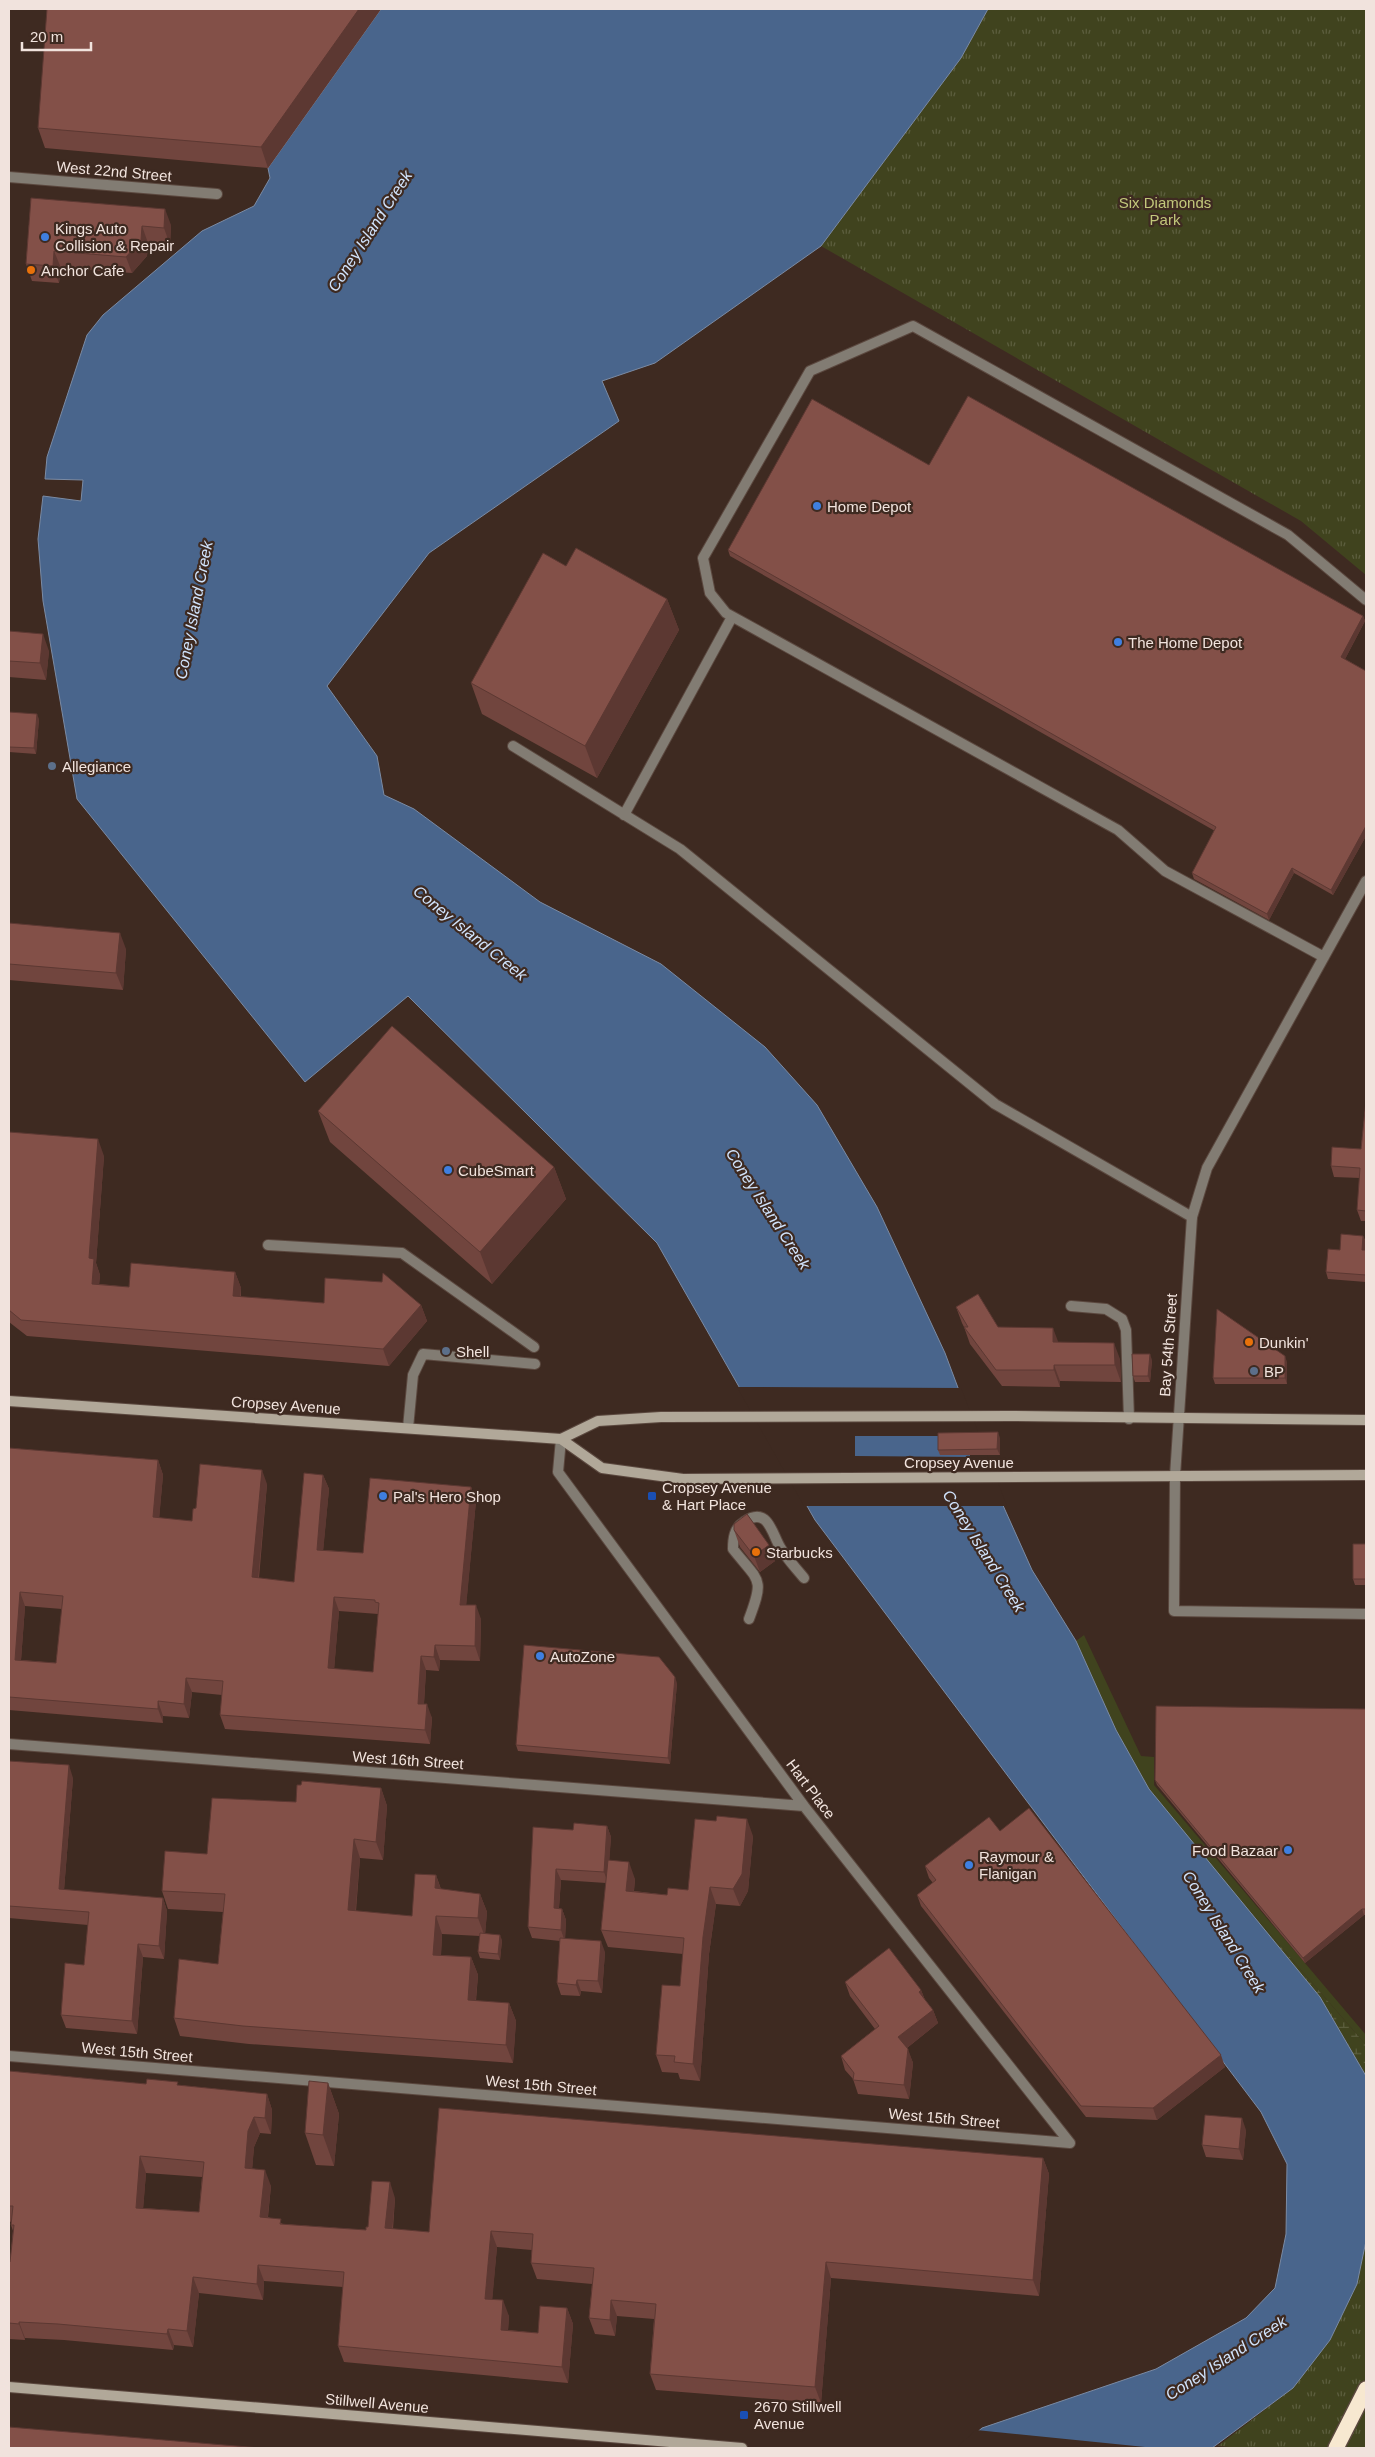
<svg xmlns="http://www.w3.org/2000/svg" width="1375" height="2457" viewBox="0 0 1375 2457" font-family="Arial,sans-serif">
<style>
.green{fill:#40431e}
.wetland{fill:url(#wetland-marsh)}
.park{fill:url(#park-tufts)}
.water{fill:#49658c;stroke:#7b8ba4}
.pier{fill:#3e2a21;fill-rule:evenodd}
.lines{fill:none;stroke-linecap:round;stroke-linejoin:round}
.lane-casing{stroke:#5b483f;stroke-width:12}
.street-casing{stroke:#5b483f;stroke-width:12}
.secondary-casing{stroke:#5b483f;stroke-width:12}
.highway-casing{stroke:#5b483f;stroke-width:18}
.lane{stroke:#827c73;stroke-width:10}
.street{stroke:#827c73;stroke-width:10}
.secondary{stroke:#b1a899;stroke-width:10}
.highway{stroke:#f7e8d0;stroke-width:15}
.wall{fill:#71453e;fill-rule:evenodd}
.shaded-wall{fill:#5c3832}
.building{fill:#835048;stroke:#5c3832;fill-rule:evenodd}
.shop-dot{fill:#3f7fe0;stroke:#3e2a21;stroke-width:2}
.food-dot{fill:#e8710a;stroke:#3e2a21;stroke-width:2}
.service-dot{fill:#5c6f8a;stroke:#3e2a21;stroke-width:2}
.transit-dot{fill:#1a4fb4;stroke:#3e2a21;stroke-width:2}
.labels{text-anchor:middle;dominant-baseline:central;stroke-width:4.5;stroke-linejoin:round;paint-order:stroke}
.street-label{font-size:15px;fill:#f1e3dd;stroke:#3e2a21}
.park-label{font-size:15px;fill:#c2c87b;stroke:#3e2a21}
.poi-label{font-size:15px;fill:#f1e3dd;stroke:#3e2a21;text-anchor:start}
.water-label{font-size:16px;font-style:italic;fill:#d1e4fd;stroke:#3e2a21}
</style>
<defs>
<pattern id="wetland-marsh" width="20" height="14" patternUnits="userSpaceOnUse" patternTransform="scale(1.25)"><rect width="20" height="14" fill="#40431e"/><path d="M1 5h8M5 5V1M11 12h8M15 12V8" fill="none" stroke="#5c5e3e"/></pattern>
<pattern id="park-tufts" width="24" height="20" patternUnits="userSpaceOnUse" patternTransform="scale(1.25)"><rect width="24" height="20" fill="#40431e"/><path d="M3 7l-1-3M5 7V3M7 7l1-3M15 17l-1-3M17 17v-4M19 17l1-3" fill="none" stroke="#5c5e3e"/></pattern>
</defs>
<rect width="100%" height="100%" fill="#3e2a21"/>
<!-- green -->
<path class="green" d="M1084 1635 1141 1756 1154 1757V1785L1366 2035V2045L1229 1887 1149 1789 1116 1730 1076 1641Z"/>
<!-- wetland -->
<path class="wetland" d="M1229 1887 1366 2045V2076L1320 1997Z"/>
<!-- park -->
<path class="park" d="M988 9H1366V575L1301 521 821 246 961 58Z
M1366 2241V2448H1242L1218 2446 1293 2388 1330 2340 1357 2284Z"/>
<!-- water -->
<path class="water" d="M381 9H988L961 58 821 246 655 363 602 381 619 421 429 553 327 686 377 756 384 795 414 809 540 902 661 964 765 1047 817 1105 877 1207 945 1353 997 1492 1032 1570 1076 1641 1116 1730 1149 1789 1320 1997 1366 2076V2241L1357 2284 1330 2340 1293 2388 1212 2448H959L982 2428 1156 2369 1246 2318 1275 2288 1286 2234 1287 2164 1261 2112 815 1520 657 1243 408 996 305 1082 77 799 43 601 38 539 43 496 81 501 83 480 45 479 47 457 87 335 103 315 202 231 254 206 270 178 268 168Z"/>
<!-- pier -->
<path class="pier" d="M737 1387 961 1388 1007 1506H804ZM855 1436H970V1457L855 1456Z
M976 2430 1155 2448H956Z"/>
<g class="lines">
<defs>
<path id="lane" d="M513 746 680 849 995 1104 1192 1217 1207 1168 1366 881
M624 815 732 617
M1324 957 1165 871 1118 830 726 613 710 593 703 558 810 371 913 326 1288 535 1366 600
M268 1245 402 1253 534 1347
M1071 1306 1106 1309 1122 1319 1126 1330 1129 1419
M408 1428 413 1375 423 1354 535 1364
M1175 1476 1174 1611 1366 1614
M749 1619C765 1577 759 1582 733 1549 733 1539 734 1528 744 1522 768 1505 772 1534 780 1547 786 1558 796 1568 804 1578"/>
<path id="street" d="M9 177 217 194
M561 1439 558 1472 804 1806 1070 2143
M1175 1476 1192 1217
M9 1744 804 1806
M9 2056 1070 2143"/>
<path id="secondary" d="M9 1401 561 1439 598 1421 661 1417 1012 1416 1366 1420
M561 1439 602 1468 683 1479 1366 1475
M9 2387 742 2448"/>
<path id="highway" d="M1336 2448 1366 2389"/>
</defs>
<!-- lane casing -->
<use href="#lane" class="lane-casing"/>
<!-- street casing -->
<use href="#street" class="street-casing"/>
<!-- secondary casing -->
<use href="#secondary" class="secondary-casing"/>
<!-- highway casing -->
<use href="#highway" class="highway-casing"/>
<!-- lane -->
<use href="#lane" class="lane"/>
<!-- street -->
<use href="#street" class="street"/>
<!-- secondary -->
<use href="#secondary" class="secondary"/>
<!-- highway -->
<use href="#highway" class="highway"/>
</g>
<!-- wall -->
<path class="wall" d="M381 9 268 168 45 148 38 128Z
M31 198 171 225 170 245 148 243 147 256 132 273 61 268 59 283 32 281 26 264Z
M929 465 1363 616 1365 621 1345 659 1366 671V836L1333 895 1294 873 1269 920 1194 879 1192 873 1215 831 730 556 728 550Z
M566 566 667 599 679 630 597 778 482 714 471 683Z
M9 631 49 651 46 680 9 677Z
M9 712 39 719 36 754 9 752Z
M9 923 126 949 123 990 9 980Z
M1366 1101V1221H1361L1357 1210 1360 1178 1334 1177 1331 1166 1361 1149Z
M318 1111 554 1167 566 1199 492 1284 330 1142Z
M9 1132 104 1156 96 1263 100 1275 99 1284 129 1287 235 1272 241 1288V1297L324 1303 421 1305 427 1321 389 1366 27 1336 9 1322Z
M1363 1236 1366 1242 1365 1250H1366V1282L1328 1279 1326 1272 1340 1250Z
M956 1307 998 1327 1058 1342 1120 1359 1121 1382 1060 1381V1387L1002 1386 970 1344 964 1327 962 1323Z
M1152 1360 1150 1382H1135L1133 1376Z
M1287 1362V1384H1215L1213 1378Z
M1000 1438V1455H940L938 1450Z
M9 1448 158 1460 163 1475 159 1518 192 1521 267 1484 259 1578 294 1582 323 1475 329 1489 323 1550 363 1553 471 1487 476 1501 466 1605 481 1619 480 1661 440 1660 439 1671 426 1670 424 1704 432 1718 430 1744 225 1729 220 1715 222 1695 192 1692 189 1718 163 1716V1723L9 1710ZM25 1606 62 1609 56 1663 21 1660ZM339 1611 378 1614 373 1672 334 1669Z
M734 1530 775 1561 760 1572 740 1547Z
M1366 1544V1585H1355L1353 1579Z
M677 1683 670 1764 518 1751 516 1745Z
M1366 1709V1915H1364L1305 1963 1157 1785 1155 1780Z
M9 1761 73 1778 64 1890 163 1898 167 1911 164 1959 143 1957 137 2034 66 2028 61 2015 84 1965 88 1925 9 1918Z
M381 1788 387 1806 383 1860 360 1858 356 1911 412 1916 436 1875 441 1889 480 1894 487 1912 485 1933 502 1940 500 1960 480 1958 478 1952 480 1936 442 1934 441 1955 471 1957 478 1975 476 2001 509 2003 516 2021 513 2063 249 2044 180 2036 174 2018 218 1964 223 1912 168 1909 162 1891 207 1854 296 1802Z
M607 1826 611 1837 609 1860 635 1879 634 1891 667 1895 688 1890 753 1836 748 1891 740 1906 716 1904 709 1954 700 2081 680 2079 678 2073 662 2072 656 2055 680 1986 683 1954 608 1947 601 1930 606 1883 561 1880 559 1908 562 1909 566 1920 565 1938 605 1952 602 1993 581 1991 580 1996 561 1995 557 1983 560 1941 532 1938 528 1927 573 1830Z
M1000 1831 1225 2067 1157 2120 1086 2117 921 1906 917 1895 933 1883 929 1878 925 1866Z
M845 1982 921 1990 925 2000 933 2010 938 2023 907 2048 913 2063 909 2099 858 2094 853 2079 845 2070 841 2056 875 2029 850 1996Z
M9 2071 146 2084 179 2085 267 2094 272 2110 271 2134 260 2133 254 2147 252 2169 271 2186 268 2217 283 2224 366 2230 395 2198 393 2229 429 2232 1043 2158 1049 2174 1039 2296 831 2278 821 2403 656 2390 650 2374 654 2319 617 2316 615 2336 595 2334 589 2318 592 2284 537 2279 531 2263 532 2250 497 2247 492 2299 509 2316 508 2330 538 2333 567 2308 573 2324 568 2383 344 2362 338 2346 343 2287 264 2281 263 2300 199 2293 193 2347 174 2345 173 2350 64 2340 25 2338V2340L9 2339V2262H10L13 2231 11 2225V2222L9 2221ZM146 2173 202 2177 199 2212 143 2208Z
M328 2083 339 2114 334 2166 316 2165 305 2133Z
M1246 2130 1243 2160 1206 2157 1202 2145Z"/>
<!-- shaded-wall -->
<path class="shaded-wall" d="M359 9H381L268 168 261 147Z
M165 209 171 225 170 245 164 228Z
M142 226 148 243 147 256 132 273 126 257Z
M54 251 61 268 59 283 53 266Z
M667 599 679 630 597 778 585 746Z
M1363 616 1365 621 1343 663 1341 657Z
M43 634 49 651 46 680 40 663Z
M37 714 39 719 36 754 34 748Z
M1366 826V836L1333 895 1331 890Z
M1292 868 1294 873 1269 920 1267 914Z
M120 933 126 949 123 990 116 973Z
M98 1139 104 1156 96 1263 100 1275 98 1300 92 1284 89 1258Z
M554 1167 566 1199 492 1284 480 1252Z
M1363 1236 1366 1242 1365 1257 1362 1250Z
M235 1272 241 1288 239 1313 233 1296Z
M421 1305 427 1321 389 1366 383 1349Z
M1053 1328 1059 1344 1053 1342Z
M1114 1343 1120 1359 1121 1382 1115 1365Z
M1150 1354 1152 1360 1150 1382 1148 1376Z
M1285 1356 1287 1362V1384L1285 1378Z
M1054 1365 1060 1381V1387L1054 1370Z
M998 1432 1000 1438V1455L997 1449Z
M158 1460 163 1475 158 1532 153 1517Z
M262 1470 267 1484 257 1591 252 1577Z
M323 1475 329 1489 322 1564 317 1550Z
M471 1487 476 1501 465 1619 460 1605Z
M769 1545 775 1561 760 1572 754 1556Z
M20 1592 25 1606 20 1674 15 1660Z
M334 1597 339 1611 333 1683 328 1668Z
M476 1605 481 1619 480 1661 475 1646Z
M435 1645 440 1660 439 1671 434 1657Z
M421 1656 426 1670 423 1718 418 1704Z
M675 1677 677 1683 670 1764 668 1758Z
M186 1678 192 1692 189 1718 184 1704Z
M158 1701 163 1716V1723L158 1709Z
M427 1704 432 1718 430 1744 425 1730Z
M69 1765 73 1778 63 1902 59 1889Z
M381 1788 387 1806 383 1860 376 1842Z
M747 1819 753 1836 748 1891 740 1906 733 1889Z
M607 1826 611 1837 608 1883 604 1872Z
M354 1839 360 1858 354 1928 348 1910Z
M629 1862 635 1879 632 1908 626 1891Z
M556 1869 561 1880 558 1919 554 1908Z
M436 1875 442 1893 435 1888Z
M710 1887 716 1904 709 1954 700 2081 693 2064 703 1937Z
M480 1894 487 1912 485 1937 478 1918Z
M163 1898 167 1911 164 1959 159 1946Z
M562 1909 566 1920 565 1942 561 1930Z
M1362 1909 1364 1915 1305 1963 1303 1958Z
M436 1916 442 1934 440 1973 433 1955Z
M500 1935 502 1940 500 1960 498 1954Z
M601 1941 605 1952 602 1993 598 1981Z
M138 1944 143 1957 137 2034 132 2021Z
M471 1957 478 1975 474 2018 468 2000Z
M577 1980 581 1991 580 1996 576 1985Z
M921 1990 926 2003 919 1992Z
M509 2003 516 2021 513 2063 506 2045Z
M933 2010 938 2023 903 2051 898 2037Z
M908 2049 913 2063 909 2099 904 2085Z
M1221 2055 1225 2067 1157 2120 1153 2108Z
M328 2083 339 2114 334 2166 323 2135Z
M267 2094 272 2110 271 2134 265 2118Z
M254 2117 260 2133 254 2147 251 2184 245 2168 248 2131Z
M1242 2118 1246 2130 1243 2160 1239 2149Z
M140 2156 146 2173 142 2224 136 2208Z
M1043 2158 1049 2174 1039 2296 1033 2280Z
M265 2170 271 2186 266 2233 260 2217Z
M390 2182 395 2198 391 2244 385 2228Z
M491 2231 497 2247 491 2315 485 2299Z
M826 2262 831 2278 821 2403 815 2387Z
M258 2265 264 2281 263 2300 257 2284Z
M193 2277 199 2293 193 2347 187 2331Z
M503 2300 509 2316 507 2346 501 2330Z
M611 2300 617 2316 615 2336 610 2320Z
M567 2308 573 2324 568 2383 562 2367Z
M19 2322 25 2338V2340L19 2324Z
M168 2329 174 2345 173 2350 167 2334Z"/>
<!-- building -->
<path class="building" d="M47 9H359L261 147 38 128Z
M31 198 165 209 164 228 142 226 141 240 126 257 54 251 53 266 26 264Z
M968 396 1363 616 1341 657 1366 671V826L1331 890 1292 868 1267 914 1192 873 1216 827 728 550 812 399 929 465Z
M576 548 667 599 585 746 471 683 543 553 566 566Z
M9 631 43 634 40 663 9 661Z
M9 712 37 714 34 748 9 747Z
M9 923 120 933 116 973 9 964Z
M392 1026 554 1167 480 1252 318 1111Z
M1366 1101V1211L1357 1210 1360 1168 1331 1166 1332 1147 1361 1149Z
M9 1132 98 1139 89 1258 94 1259 92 1284 129 1287 131 1263 235 1272 233 1296 324 1303 325 1278 382 1282 383 1273 421 1305 383 1349 21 1320 9 1310Z
M1341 1234 1363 1236 1362 1250H1366V1275L1326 1272 1328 1249 1340 1250Z
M978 1294 998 1327 1053 1328V1342L1114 1343 1115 1365H1054V1370H996L964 1327H968L956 1307Z
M1217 1309 1285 1356V1378H1213Z
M1132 1354H1150L1148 1376H1133Z
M998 1432 997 1449 938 1450V1433Z
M9 1448 158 1460 153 1517 192 1521 193 1509 196 1508 200 1464 262 1470 252 1577 294 1582 304 1473 323 1475 317 1550 363 1553 370 1478 471 1487 460 1605H476L475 1646 435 1645 434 1657 421 1656 418 1704H427L425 1730 220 1715 223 1681 186 1678 184 1704 158 1701V1709L9 1697ZM20 1592 63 1596 56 1663 15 1660ZM334 1597 375 1600V1602L379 1603 373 1672 328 1668Z
M747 1514 769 1545 754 1556 734 1530V1524Z
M1353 1544H1366V1579H1353Z
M524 1645 659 1657 675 1677 668 1758 516 1745Z
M1156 1706 1366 1709V1909H1362L1303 1958 1155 1780Z
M9 1761 69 1765 59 1889 163 1898 159 1946 138 1944 132 2021 61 2015 65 1963 84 1965 89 1912 9 1906Z
M302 1781 381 1788 376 1842 354 1839 348 1910 412 1916 415 1874 436 1875 435 1888 480 1894 478 1918 436 1916 433 1955 471 1957 468 2000 509 2003 506 2045 243 2026 174 2018 179 1959 218 1964 225 1894 162 1891 165 1851 207 1854 212 1798 296 1802 297 1785H301Z
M1029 1808 1221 2055 1153 2108 1081 2106 917 1895 936 1880 925 1866 989 1817 1000 1831Z
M717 1816 747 1819 742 1874 733 1889 710 1887 703 1937 693 2064 674 2062 675 2056 656 2055 662 1985 680 1986 684 1938 601 1930 608 1860 629 1862 626 1891 667 1895 668 1888 688 1890 695 1819 716 1821Z
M574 1823 607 1826 604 1872 556 1869 554 1908 562 1909 561 1930 528 1927 533 1827 573 1830Z
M480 1933 500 1935 498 1954 478 1952Z
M560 1938 601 1941 598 1981 577 1980 576 1985 557 1983Z
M889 1948 921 1990 919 1992 933 2010 898 2037 908 2049 904 2085 853 2080 854 2073 841 2056 879 2026 845 1982Z
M9 2071 146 2084 147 2079 178 2082 177 2085 267 2094 265 2118 254 2117 248 2131 245 2168 265 2170 260 2217 281 2219 280 2224 366 2230V2227H368L372 2181 390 2182 385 2228 429 2232 439 2108 1043 2158 1033 2280 826 2262 815 2387 650 2374 656 2304 611 2300 610 2320 589 2318 594 2268 531 2263 533 2234 491 2231 485 2299 503 2300 501 2330 538 2333 540 2306 567 2308 562 2367 338 2346 344 2272 258 2265 257 2284 193 2277 187 2331 168 2329 167 2334 58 2324 19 2322V2324L9 2323V2262H10L14 2225H11L13 2206H9ZM140 2156 204 2162 199 2212 136 2208Z
M309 2081 328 2083 323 2135 305 2133Z
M1205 2115 1242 2118 1239 2149 1202 2145Z
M9 2427 260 2448H9Z"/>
<!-- markers -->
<g class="shop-dot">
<circle cx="45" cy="237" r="5"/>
<circle cx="817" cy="506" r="5"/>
<circle cx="1118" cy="642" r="5"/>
<circle cx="448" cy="1170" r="5"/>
<circle cx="383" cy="1496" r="5"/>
<circle cx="540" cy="1656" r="5"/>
<circle cx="1288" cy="1850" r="5"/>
<circle cx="969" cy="1865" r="5"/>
</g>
<g class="food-dot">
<circle cx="31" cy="270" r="5"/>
<circle cx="1249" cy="1342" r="5"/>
<circle cx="756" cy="1552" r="5"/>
</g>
<g class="service-dot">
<circle cx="52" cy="766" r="5"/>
<circle cx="446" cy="1351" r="5"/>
<circle cx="1254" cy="1371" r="5"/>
</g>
<g class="transit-dot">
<rect x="647" y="1491" width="10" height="10" rx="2.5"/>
<rect x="739" y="2410" width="10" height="10" rx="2.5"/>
</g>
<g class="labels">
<!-- street labels -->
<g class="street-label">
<text transform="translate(114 171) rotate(5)">West 22nd Street</text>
<text transform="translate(1168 1345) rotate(-86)">Bay 54th Street</text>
<text transform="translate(286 1405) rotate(4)">Cropsey Avenue</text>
<text x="959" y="1462">Cropsey Avenue</text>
<text transform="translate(408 1760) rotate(4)">West 16th Street</text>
<text transform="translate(811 1789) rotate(53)">Hart Place</text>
<text transform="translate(137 2052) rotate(5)">West 15th Street</text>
<text transform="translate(541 2085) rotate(5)">West 15th Street</text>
<text transform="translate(944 2118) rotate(5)">West 15th Street</text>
<text transform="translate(377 2403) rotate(5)">Stillwell Avenue</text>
</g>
<!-- park labels -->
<g class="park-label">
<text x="1165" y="202">Six Diamonds<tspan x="1165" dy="17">Park</tspan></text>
</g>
<!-- poi labels -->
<g class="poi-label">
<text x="55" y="228">Kings Auto<tspan x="55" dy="17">Collision &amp; Repair</tspan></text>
<text x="41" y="270">Anchor Cafe</text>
<text x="827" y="506">Home Depot</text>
<text x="1128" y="642">The Home Depot</text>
<text x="62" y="766">Allegiance</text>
<text x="458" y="1170">CubeSmart</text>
<text x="1259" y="1342">Dunkin'</text>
<text x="456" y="1351">Shell</text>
<text x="1264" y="1371">BP</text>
<text x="662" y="1487">Cropsey Avenue<tspan x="662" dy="17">&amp; Hart Place</tspan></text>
<text x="393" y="1496">Pal's Hero Shop</text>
<text x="766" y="1552">Starbucks</text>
<text x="550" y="1656">AutoZone</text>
<text x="1278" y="1850" text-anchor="end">Food Bazaar</text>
<text x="979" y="1856">Raymour &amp;<tspan x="979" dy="17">Flanigan</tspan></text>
<text x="754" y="2406">2670 Stillwell<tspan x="754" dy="17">Avenue</tspan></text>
</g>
<!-- water labels -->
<g class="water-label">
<text transform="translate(370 231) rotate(-57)">Coney Island Creek</text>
<text transform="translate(194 610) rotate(-79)">Coney Island Creek</text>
<text transform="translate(470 933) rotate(39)">Coney Island Creek</text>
<text transform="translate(768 1209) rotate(57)">Coney Island Creek</text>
<text transform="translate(984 1551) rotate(58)">Coney Island Creek</text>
<text transform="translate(1224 1932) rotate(58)">Coney Island Creek</text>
<text transform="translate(1226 2358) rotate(-33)">Coney Island Creek</text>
</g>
</g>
<!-- border -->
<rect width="1375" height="2457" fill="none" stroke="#f1e3dd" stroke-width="20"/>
<!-- scale -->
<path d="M22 42v8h69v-8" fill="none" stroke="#f1e3dd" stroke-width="2.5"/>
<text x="30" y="42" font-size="15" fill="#f1e3dd" stroke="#3e2a21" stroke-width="4" paint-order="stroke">20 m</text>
</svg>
